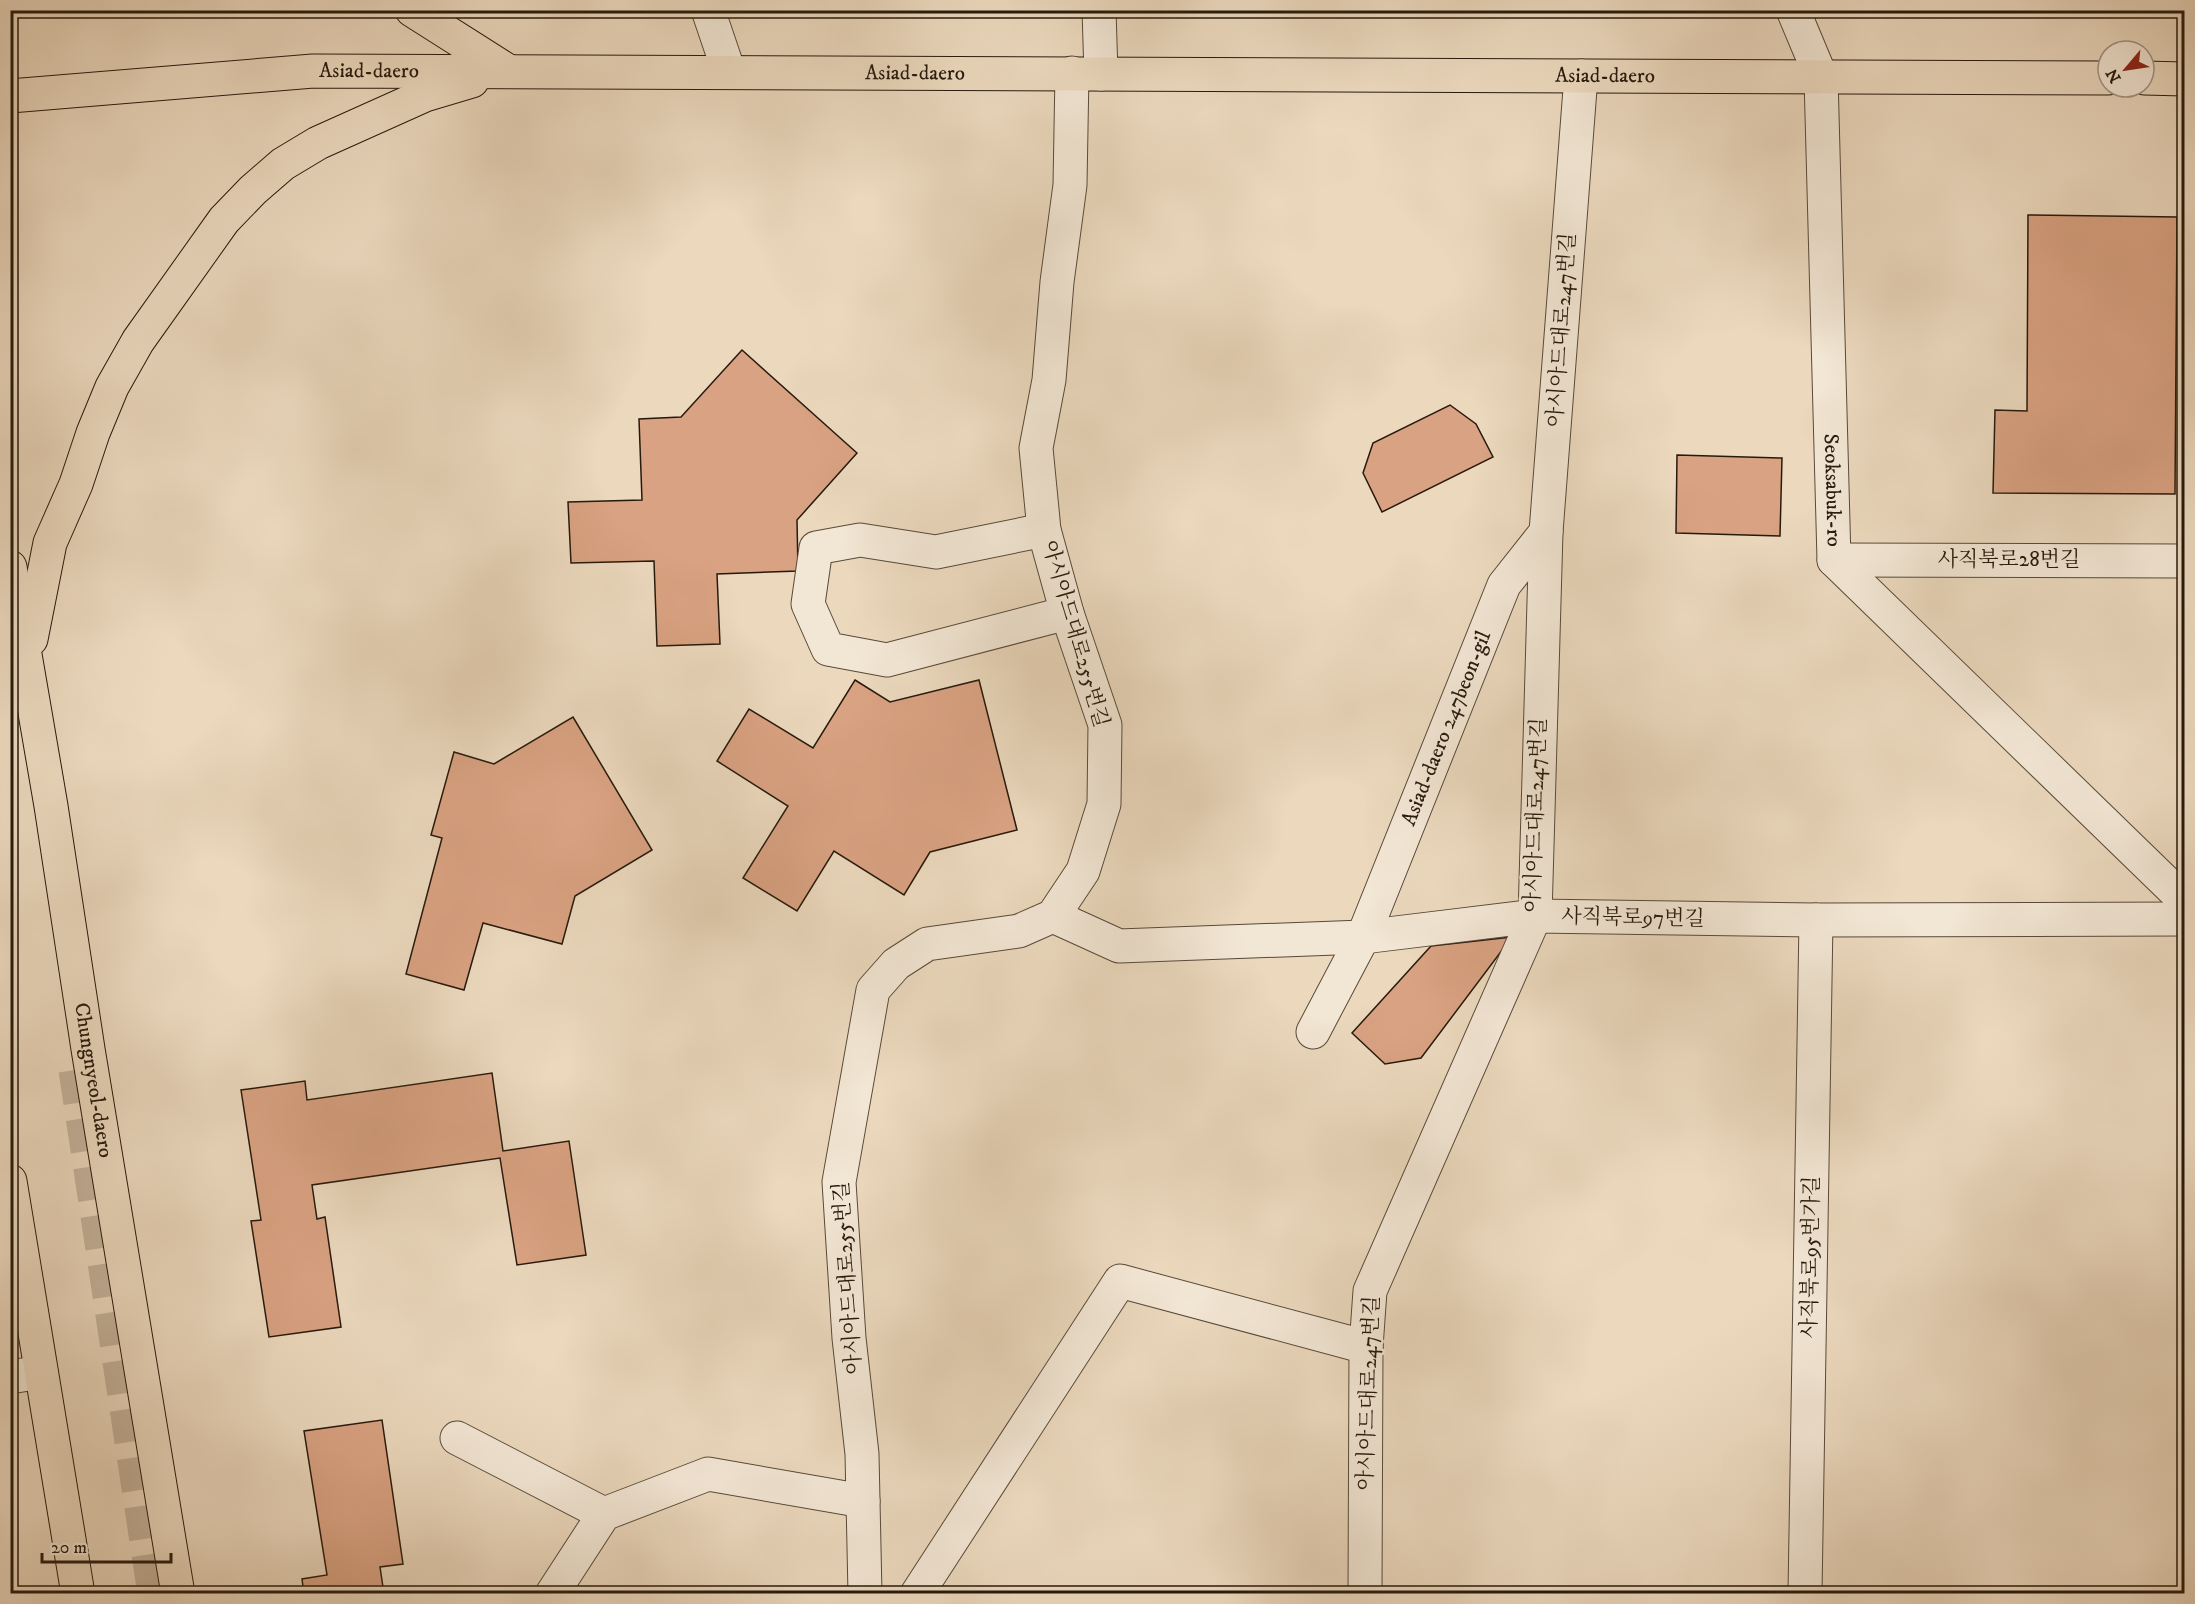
<svg xmlns="http://www.w3.org/2000/svg" width="2195" height="1604" viewBox="0 0 2195 1604" font-family="'IM FELL DW Pica','Noto Serif KR',serif">
<style>
.building{fill:#d9a282;stroke:#271a0d;stroke-width:1.5}
.lines{fill:none;stroke-linecap:round;stroke-linejoin:round}
.highway-tunnel{stroke:#c4b29a;stroke-width:33;stroke-dasharray:33 16;stroke-linecap:butt}
.minor-casing{stroke:#584a39;stroke-width:35}
.major-casing{stroke:#271a0d;stroke-width:35}
.minor{stroke:#f2e6d4;stroke-width:33}
.major{stroke:#ebd8bd;stroke-width:33}
.labels{text-anchor:middle;dominant-baseline:central;stroke-width:5;stroke-linejoin:round;paint-order:stroke}
.street-label{font-size:21px;fill:#271a0d;stroke:#f2e6d4}
</style>
<rect width="100%" height="100%" fill="#ebd8bd"/>
<filter id="stains"><feTurbulence type="fractalNoise" baseFrequency=".00333" numOctaves="4"/><feColorMatrix values="0 0 0 0 .2 0 0 0 0 .09 0 0 0 0 .02 0 0 0 .5 -.17"/></filter>
<radialGradient id="worn" r=".72"><stop offset=".6" stop-color="#630" stop-opacity="0"/><stop offset="1" stop-color="#630" stop-opacity=".3"/></radialGradient>
<!-- building -->
<path class="building" d="M2028 215 2177 217 2175 494 1993 493 1995 410 2027 411Z
M742 350 857 453 797 520 798 571 717 574 720 644 657 646 654 561 571 563 568 502 642 500 639 419 681 417Z
M1450 405 1476 424 1493 457 1382 512 1363 473 1373 443Z
M1677 455 1782 458 1780 536 1676 533Z
M855 680 890 702 979 680 1017 830 930 852 904 895 834 851 797 911 743 878 788 806 717 761 749 709 813 748Z
M573 717 652 850 575 896 562 944 483 923 464 990 406 974 442 838 431 835 454 752 494 764Z
M1512 937 1421 1058 1385 1064 1352 1033 1431 946Z
M492 1073 503 1151 569 1141 586 1255 517 1265 500 1158 312 1185 317 1219 325 1217 341 1327 269 1337 251 1221 261 1220 241 1090 305 1081 307 1100Z
M382 1420 403 1564 380 1567 384 1594H304L302 1579 327 1575 304 1431Z"/>
<g class="lines">
<!-- highway-tunnel -->
<path class="highway-tunnel" d="M75 1070 154 1594"/>
<defs>
<g id="minor">
<path d="M708 10 729 72"/>
<path d="M1099 10 1101 74"/>
<path id="s1" d="M1793 10 1821 77 1834 560 2184 900"/>
<path d="M1044 530 936 552 860 540 816 548 808 604 828 649 887 660 1067 613"/>
<path d="M1834 560 2184 561"/>
<path d="M1053 916 1119 946 1363 937 1535 916 1816 920 2184 919"/>
<path id="s2" d="M1313 1032 1363 937 1504 585 1546 532"/>
<path d="M10 1377 41 1372"/>
<path d="M457 1438 604 1514"/>
<path d="M552 1594 604 1514 708 1474 863 1501"/>
<path d="M865 1594 862 1454 849 1338 839 1182 873 990 896 964 927 944 1019 931 1053 916 1083 871 1104 804 1105 725 1067 613 1044 530 1036 448 1049 380 1057 282 1070 185 1072 73"/>
<path d="M917 1594 1120 1281 1366 1347"/>
<path d="M1365 1594 1366 1347 1370 1291 1535 916 1546 532 1581 76"/>
<path d="M1805 1594 1816 920"/>
</g>
<g id="major">
<path d="M412 10 508 71"/>
<path d="M2144 78 2184 79"/>
<path id="s3" d="M10 96 313 71 2108 78"/>
<path id="s4" d="M10 567 51 806 88 1049 178 1594"/>
<path d="M31 639 50 543 76 484 93 433 112 387 138 341 224 220 253 190 283 164 318 143 425 95 472 81"/>
<path d="M10 1181 78 1594"/>
</g>
</defs>
<!-- minor casing -->
<use href="#minor" class="minor-casing"/>
<!-- major casing -->
<use href="#major" class="major-casing"/>
<!-- minor -->
<use href="#minor" class="minor"/>
<!-- major -->
<use href="#major" class="major"/>
</g>
<g class="labels">
<!-- street labels -->
<g class="street-label">
<text stroke="none"><textPath href="#s3" startOffset="360">Asiad-daero</textPath></text>
<text stroke="none"><textPath href="#s3" startOffset="906">Asiad-daero</textPath></text>
<text stroke="none"><textPath href="#s3" startOffset="1596">Asiad-daero</textPath></text>
<text transform="translate(1562 330) rotate(-86)">아시아드대로247번길</text>
<text stroke="none"><textPath href="#s1" startOffset="486">Seoksabuk-ro</textPath></text>
<text x="2009" y="560">사직북로28번길</text>
<text transform="translate(1075 634) rotate(74)">아시아드대로255번길</text>
<text stroke="none"><textPath href="#s2" startOffset="332">Asiad-daero 247beon-gil</textPath></text>
<text transform="translate(1536 815) rotate(-88)">아시아드대로247번길</text>
<text transform="translate(1633 918) rotate(1)">사직북로97번길</text>
<text stroke="none"><textPath href="#s4" startOffset="520">Chungnyeol-daero</textPath></text>
<text transform="translate(1811 1257) rotate(-89)">사직북로95번가길</text>
<text transform="translate(848 1278) rotate(-94)">아시아드대로255번길</text>
<text transform="translate(1369 1393) rotate(-88)">아시아드대로247번길</text>
</g>
</g>
<!-- margin -->
<rect width="2195" height="1604" fill="none" stroke="#ebd8bd" stroke-width="36"/>
<rect x="12" y="12" width="2171" height="1580" fill="none" stroke="#271a0d" stroke-width="3"/>
<rect x="18" y="18" width="2159" height="1568" fill="none" stroke="#271a0d" stroke-width="1.5"/>
<!-- north arrow -->
<g transform="translate(2126 69) rotate(241)"><circle r="28" fill="#f2e6d4" stroke="#a19484" stroke-width="1.5"/>
<path d="M0-4.5L10 22L0 15L-10 22Z" fill="#8f2418"/>
<text y="-9" font-size="16" font-weight="bold" text-anchor="middle" fill="#271a0d">N</text>
</g>
<!-- scale -->
<path d="M42 1553v9h129v-9" fill="none" stroke="#271a0d" stroke-width="3"/>
<text x="51" y="1553" font-size="18" fill="#271a0d" stroke="#f2e6d4" stroke-width="4.5" paint-order="stroke">20 m</text>
<rect width="100%" height="100%" filter="url(#stains)"/>
<rect width="100%" height="100%" fill="url(#worn)"/>
</svg>
